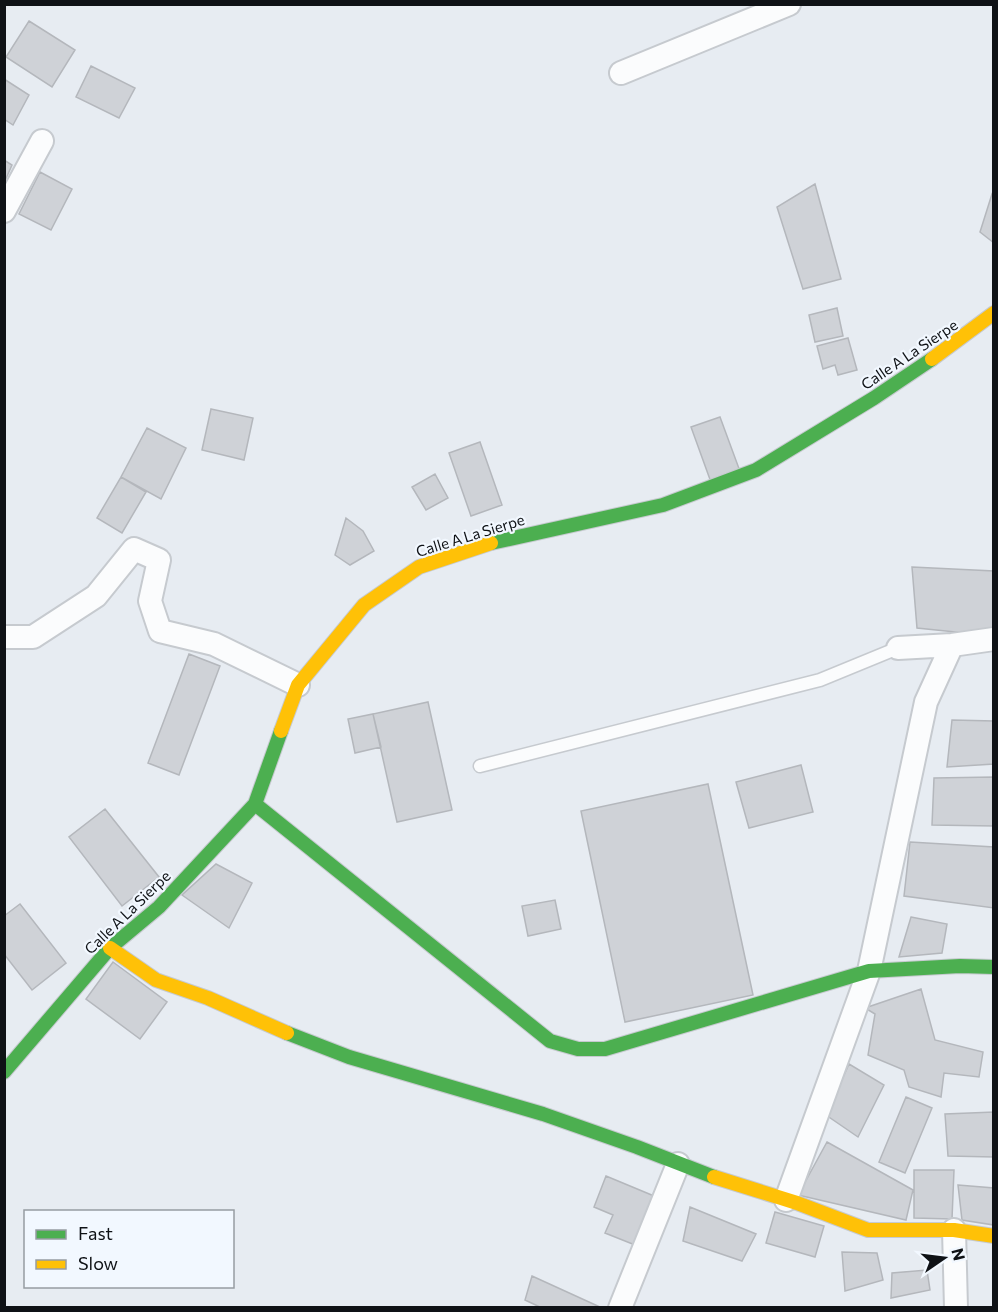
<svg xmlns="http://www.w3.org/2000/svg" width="998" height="1312" viewBox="0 0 998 1312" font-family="Commissioner,sans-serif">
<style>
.building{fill:#cfd2d7;stroke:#b4b7bc;stroke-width:1.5}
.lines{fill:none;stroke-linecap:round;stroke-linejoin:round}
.lane-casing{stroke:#c6cacf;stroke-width:15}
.street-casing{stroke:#c6cacf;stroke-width:26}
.fast-casing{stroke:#c6cacf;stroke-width:16}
.slow-casing{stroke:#c6cacf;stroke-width:16}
.lane{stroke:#fbfcfd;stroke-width:12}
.street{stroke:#fbfcfd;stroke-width:22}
.fast{stroke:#4caf50;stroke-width:14}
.slow{stroke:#ffc107;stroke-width:14}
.labels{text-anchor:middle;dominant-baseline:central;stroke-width:4.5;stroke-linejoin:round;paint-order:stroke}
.street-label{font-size:15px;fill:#0f1216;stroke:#f2f8ff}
</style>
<rect width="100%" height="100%" fill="#e7ecf2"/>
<!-- building -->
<path class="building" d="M29 21 75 50 52 87 6 57Z
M91 66 135 88 119 118 76 97Z
M4 79 29 95 13 125 4 119Z
M4 160 12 165 4 183Z
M40 172 72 189 51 230 19 214Z
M815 184 841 279 803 289 777 207Z
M992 194 994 196V243L980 232Z
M837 308 843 336 815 342 809 315Z
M848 338 857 370 838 375 835 365 823 369 817 346Z
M211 409 253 418 244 460 202 450Z
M720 417 741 474 712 485 691 427Z
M147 428 186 448 161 499 121 477Z
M480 442 502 505 471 516 449 453Z
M435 474 448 498 426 510 412 487Z
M121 477 146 492 122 533 97 518Z
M346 518 363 531 374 551 350 565 335 555Z
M912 567 994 571V636L917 628Z
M189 654 220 666 179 775 148 763Z
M428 702 452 810 397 822 373 714Z
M373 714 381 747 355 753 348 719Z
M952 720 994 721V764L947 767Z
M801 765 813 812 749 828 736 782Z
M994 777V826L932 825 934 778Z
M708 784 753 995 625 1022 581 811Z
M105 809 159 877 122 906 69 837Z
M910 842 994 847V908L904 896Z
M216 864 252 883 229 928 182 895Z
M555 900 561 929 528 936 522 906Z
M20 904 66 963 32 990 4 954V916Z
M911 917 947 924 942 953 899 957Z
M113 962 167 1002 140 1039 86 999Z
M921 989 935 1040 983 1052 979 1077 944 1073 941 1097 909 1087 904 1070 868 1055 875 1014 865 1008Z
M849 1064 884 1085 858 1137 826 1115Z
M906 1097 932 1108 905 1173 879 1162Z
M994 1112V1157L948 1156 945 1114Z
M827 1142 913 1190 906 1220 798 1195Z
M914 1170H954L952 1219 914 1218Z
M606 1176 654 1196 635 1245 605 1233 613 1215 594 1207Z
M958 1185 994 1188V1225L962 1220Z
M690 1207 756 1234 742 1261 683 1241Z
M775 1212 824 1226 815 1257 766 1243Z
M842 1252 877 1253 883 1280 845 1291Z
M927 1270 930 1290 891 1298 892 1273Z
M532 1276 600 1307V1308H542L525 1300Z"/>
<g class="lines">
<defs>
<path id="lane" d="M480 766 820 680 898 648"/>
<path id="street" d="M621 73 789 4
M4 211 42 141
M4 637H33L96 596 134 549 159 560 150 601 160 631 214 644 298 685
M898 648 952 645 994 639
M786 1200 869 971 926 702 952 645
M954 1230 956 1308
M620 1308 678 1164"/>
<path id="fast" d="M491 543 663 505 756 470 874 398 932 359
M255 804 550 1041 578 1049H605L869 971 960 966 994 967
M287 1033 349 1057 543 1114 637 1147 714 1177
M4 1072 110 948 159 907 255 804 281 731"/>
<path id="slow" d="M932 359 994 313
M281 731 298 685 364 605 419 567 491 543
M110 948 156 980 208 998 287 1033
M714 1177 797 1203 868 1230H954L994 1236"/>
</defs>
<!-- lane casing -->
<use href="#lane" class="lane-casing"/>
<!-- street casing -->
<use href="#street" class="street-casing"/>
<!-- fast casing -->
<use href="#fast" class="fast-casing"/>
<!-- slow casing -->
<use href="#slow" class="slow-casing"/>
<!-- lane -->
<use href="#lane" class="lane"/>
<!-- street -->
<use href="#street" class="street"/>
<!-- fast -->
<use href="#fast" class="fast"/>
<!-- slow -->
<use href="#slow" class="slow"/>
</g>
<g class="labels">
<!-- street labels -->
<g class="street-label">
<text transform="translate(909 354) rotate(-34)">Calle A La Sierpe</text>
<text transform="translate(470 535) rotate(-17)">Calle A La Sierpe</text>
<text transform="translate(127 912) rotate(-44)">Calle A La Sierpe</text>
</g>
</g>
<!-- border -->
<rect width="998" height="1312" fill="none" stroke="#0f1216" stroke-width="12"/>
<!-- legend -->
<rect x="24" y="1210" width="210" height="78" fill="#f2f8ff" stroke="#979ca2" stroke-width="1.5"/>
<rect x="36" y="1230" width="30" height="9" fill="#4caf50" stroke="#979ca2" stroke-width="1.5"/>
<text x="78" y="1240" font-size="18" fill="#0f1216">Fast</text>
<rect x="36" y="1260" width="30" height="9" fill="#ffc107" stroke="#979ca2" stroke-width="1.5"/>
<text x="78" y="1270" font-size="18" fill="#0f1216">Slow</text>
<!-- north arrow -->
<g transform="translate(944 1258) rotate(76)" stroke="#f2f8ff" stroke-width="4.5" paint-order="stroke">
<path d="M0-4.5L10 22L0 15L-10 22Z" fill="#0f1216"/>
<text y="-9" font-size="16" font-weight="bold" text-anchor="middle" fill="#0f1216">N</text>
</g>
</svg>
